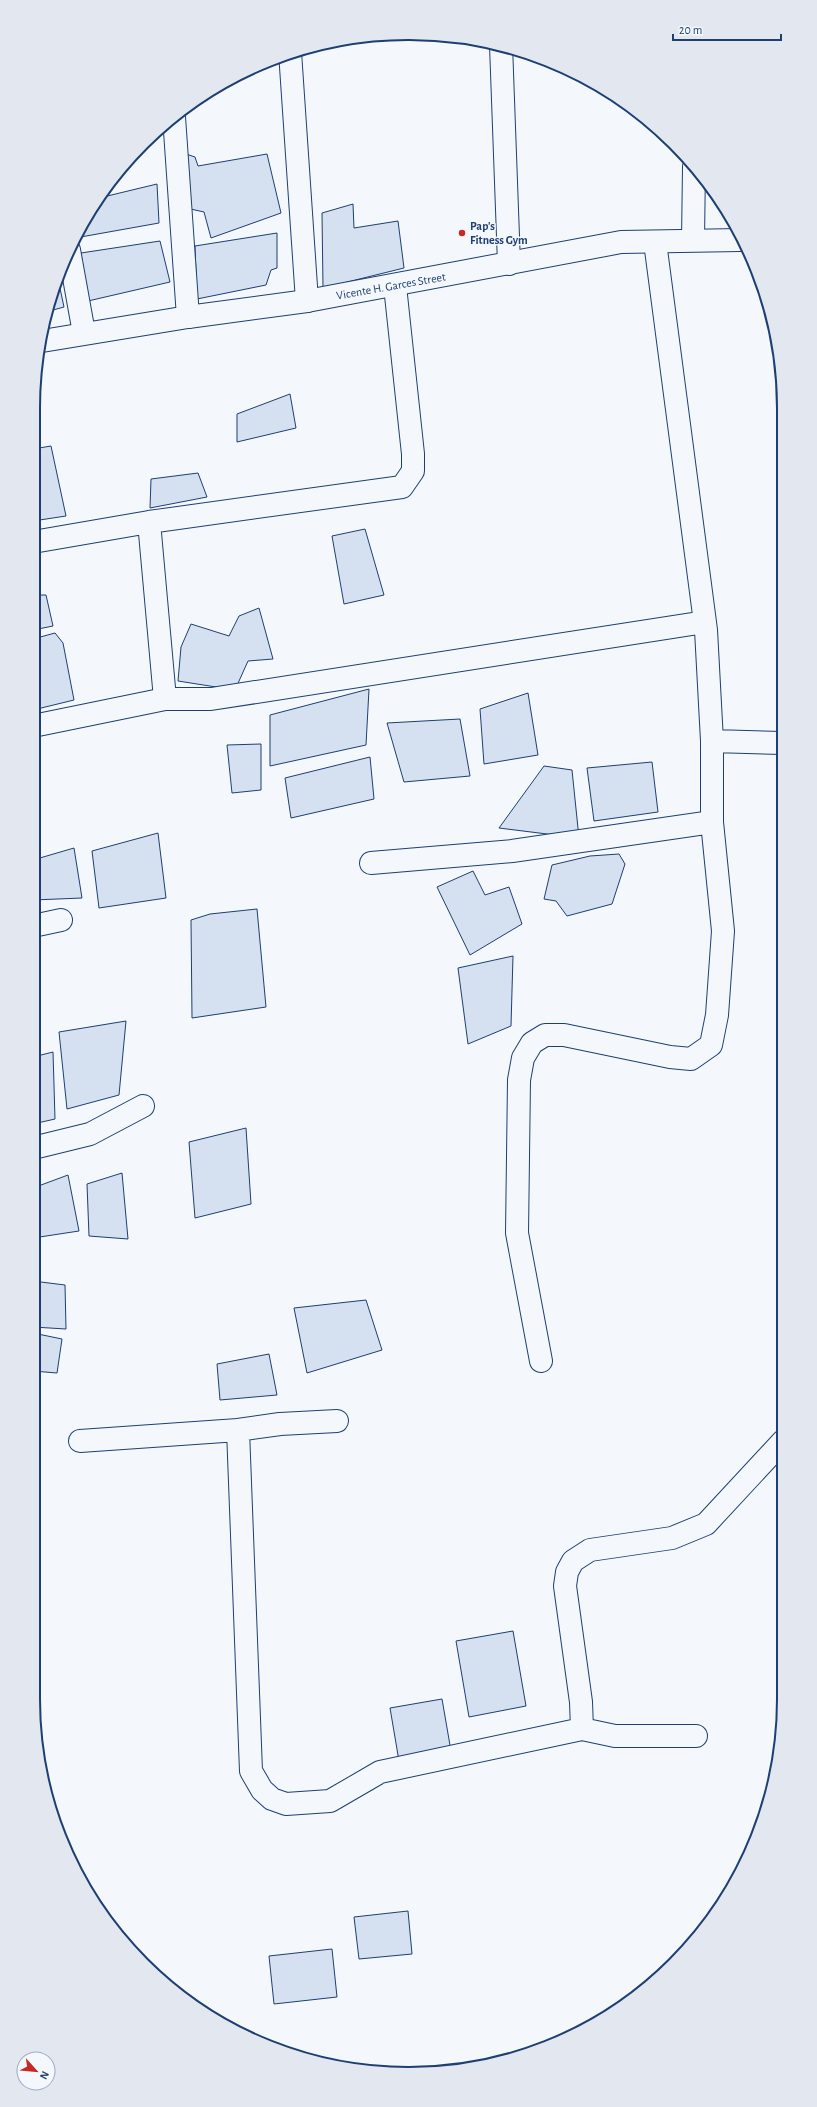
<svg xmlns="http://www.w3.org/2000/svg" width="817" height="2107" viewBox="0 0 817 2107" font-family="'Alegreya Sans',sans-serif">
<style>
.building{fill:#d5e0f0;stroke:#1d3f73}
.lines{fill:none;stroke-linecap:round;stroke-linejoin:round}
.street-casing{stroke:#1d3f73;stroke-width:24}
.secondary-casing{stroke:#1d3f73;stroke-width:24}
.street{stroke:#f4f7fb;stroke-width:22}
.secondary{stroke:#f4f7fb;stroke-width:22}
.poi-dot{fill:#c62828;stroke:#f4f7fb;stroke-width:1.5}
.labels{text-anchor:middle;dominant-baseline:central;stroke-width:3;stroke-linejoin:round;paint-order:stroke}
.poi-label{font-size:12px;font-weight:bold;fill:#1d3f73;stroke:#f4f7fb;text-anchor:start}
.street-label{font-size:12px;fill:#1d3f73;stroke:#f4f7fb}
.rim{fill:none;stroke:#1d3f73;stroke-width:2}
</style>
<rect width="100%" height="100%" fill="#f4f7fb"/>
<!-- building -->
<path class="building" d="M186 154 195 157 198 166 267 154 281 213 211 238 204 212 186 208Z
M157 184 159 223 75 238 99 198Z
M353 204 354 228 398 221 404 268 323 288 322 213Z
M277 233V268L271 270 266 285 197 299 195 246Z
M160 241 170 282 88 301 81 253Z
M58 279 64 307 46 312V311Z
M290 394 296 428 237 442V414Z
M51 446 66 516 33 521V449Z
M198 473 207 497 150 508 151 479Z
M365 529 384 595 344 604 332 536Z
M33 595H46L53 626 33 630Z
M259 608 273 659 248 661 235 690 178 681 181 647 191 624 229 636 239 616Z
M55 633 63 643 74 700 33 710V639Z
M369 689 366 745 270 766V715Z
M528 693 538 755 484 764 480 709Z
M460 719 470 776 404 782 387 723Z
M261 744V790L232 793 227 745Z
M370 757 374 799 291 818 285 778Z
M652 762 658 812 594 821 587 768Z
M544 766 572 770 579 838 499 828Z
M158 833 166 898 99 908 92 851Z
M74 848 82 898 33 900V860Z
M619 854 625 864 612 904 567 916 556 901 544 899 552 865 590 856Z
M473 871 485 895 509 887 522 924 470 955 437 887Z
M257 909 266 1007 192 1018 191 920 210 914Z
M513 956 511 1026 468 1044 458 968Z
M126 1021 119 1095 67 1109 59 1032Z
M53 1052 55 1119 33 1124V1057Z
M246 1128 251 1204 195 1218 189 1142Z
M122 1173 128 1239 89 1236 87 1184Z
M68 1175 79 1231 33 1238V1188Z
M33 1281 65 1285 66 1329 33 1327Z
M366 1300 382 1350 307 1373 294 1308Z
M33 1333 62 1339 57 1373 33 1371Z
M269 1354 277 1395 220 1400 217 1364Z
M33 1616H39L35 1651 33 1652Z
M513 1631 526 1706 469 1717 456 1641Z
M33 1660H39L34 1703 33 1698Z
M442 1699 451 1751 399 1761 390 1708Z
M408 1911 412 1954 359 1959 354 1917Z
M332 1949 337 1997 274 2004 269 1956Z"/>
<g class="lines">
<defs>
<path id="street" d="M501 45 509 264
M290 52 307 301
M174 117 188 317
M693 240 694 167
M69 250 84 333
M149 522 165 699
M33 542 149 522 402 487 413 471V454L395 286
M33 726 165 699H211L705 622
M712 741 782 743
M371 863 512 851 712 822
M33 926 61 920
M33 1148 90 1134 143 1106
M541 1361 517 1233 519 1080 523 1058 532 1043 545 1035H564L670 1057 691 1059 711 1045 717 1015 723 931 712 822V741L706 630 655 242
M238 1430 280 1424 337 1421
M80 1441 238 1430 251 1771 262 1790 272 1799 286 1804 330 1801 380 1772 582 1729 581 1702 565 1586 567 1572 573 1561 590 1550 672 1538 706 1524 783 1441
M582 1729 615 1736H696"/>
<path id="secondary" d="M42 341 188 317 307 301 621 242 740 240"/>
</defs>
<!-- street casing -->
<use href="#street" class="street-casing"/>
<!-- secondary casing -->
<use href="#secondary" class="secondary-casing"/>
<!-- street -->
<use href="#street" class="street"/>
<!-- secondary -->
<use href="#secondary" class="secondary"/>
</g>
<!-- markers -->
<circle class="poi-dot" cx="462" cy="233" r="4"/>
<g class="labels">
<!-- poi labels -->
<g class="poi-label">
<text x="470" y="226">Pap's<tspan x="470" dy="14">Fitness Gym</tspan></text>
</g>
<!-- street labels -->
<g class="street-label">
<text transform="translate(391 286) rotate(-10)">Vicente H. Garces Street</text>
</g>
</g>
<!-- crop -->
<path d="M0 0H817V2107H0ZM408 40H409A368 368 0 0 1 777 408V1699A368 368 0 0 1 409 2067H408A368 368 0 0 1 40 1699V408A368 368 0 0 1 408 40Z" fill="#e3e8f0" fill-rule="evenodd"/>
<path class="rim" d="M408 40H409A368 368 0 0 1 777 408V1699A368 368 0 0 1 409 2067H408A368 368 0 0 1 40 1699V408A368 368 0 0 1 408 40Z"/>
<!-- north arrow -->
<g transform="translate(36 2071) rotate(117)"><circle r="19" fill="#f4f7fb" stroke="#9eadc5"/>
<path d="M0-3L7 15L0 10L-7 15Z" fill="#c62828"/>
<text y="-6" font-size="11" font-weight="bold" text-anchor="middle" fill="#1d3f73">N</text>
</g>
<!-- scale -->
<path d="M673 34v6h108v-6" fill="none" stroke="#1d3f73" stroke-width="2"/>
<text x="679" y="34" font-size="12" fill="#1d3f73" stroke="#f4f7fb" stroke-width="3" paint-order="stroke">20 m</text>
</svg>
